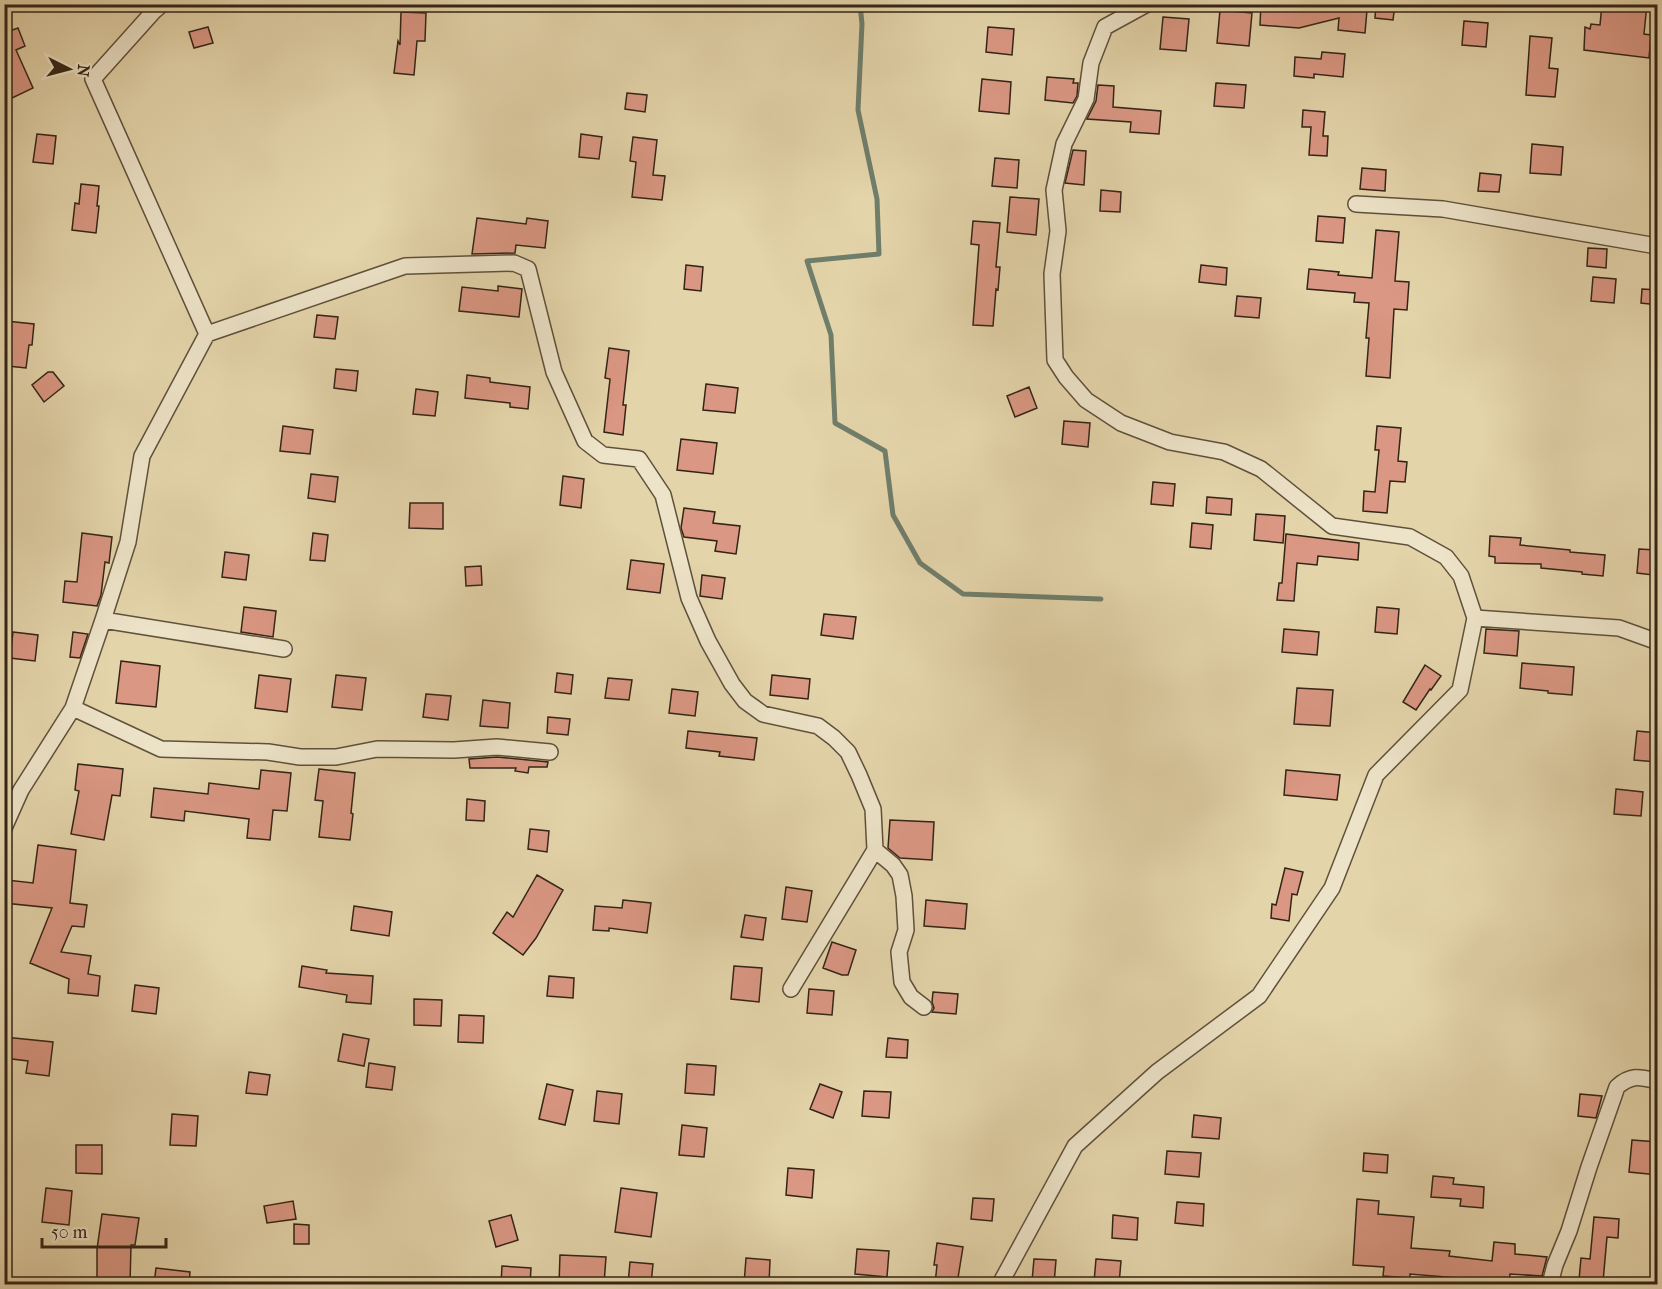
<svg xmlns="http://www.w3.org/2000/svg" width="1662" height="1289" viewBox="0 0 1662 1289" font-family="'IM FELL French Canon',serif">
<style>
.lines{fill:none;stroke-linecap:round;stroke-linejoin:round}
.stream{stroke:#6f7e6b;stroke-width:5}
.building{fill:#da9783;stroke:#332516;stroke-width:1.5}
.street-casing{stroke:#5f513b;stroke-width:18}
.street{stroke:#ede3c8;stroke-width:15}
</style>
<rect width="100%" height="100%" fill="#e4d4aa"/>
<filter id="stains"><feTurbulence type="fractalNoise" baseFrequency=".00333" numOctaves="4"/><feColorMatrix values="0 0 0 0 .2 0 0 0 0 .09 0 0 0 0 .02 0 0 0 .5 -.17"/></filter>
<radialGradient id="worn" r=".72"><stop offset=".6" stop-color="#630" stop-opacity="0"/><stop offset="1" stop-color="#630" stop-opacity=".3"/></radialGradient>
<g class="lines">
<!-- stream -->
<path class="stream" d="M860 4 862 24 858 110 877 199 879 254 807 261 831 335 835 423 885 451 893 515 920 563 963 594 1101 599"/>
</g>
<!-- building -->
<path class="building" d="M1261 4H1372V9L1367 10 1365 33 1338 30 1339 18 1299 28 1260 25Z
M1376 4H1395L1393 20 1375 18Z
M1602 4H1647L1644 34 1651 35 1649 58 1584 50 1585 27 1590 29 1591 24 1600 25Z
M1220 10 1252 13 1249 46 1217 43Z
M401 12 426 13 425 41H417L414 75 394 73 398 41 400 45Z
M1163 17 1189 19 1186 51 1160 49Z
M1464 21 1488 23 1486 47 1462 45Z
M4 26 7 32 18 28 25 46 16 50 33 88 10 99 4 88Z
M208 27 213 43 194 48 189 32Z
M988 27 1014 29 1012 55 986 52Z
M1530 36 1552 38 1549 68 1558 69 1555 97 1526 95Z
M1322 52 1345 54 1343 77 1314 74V78L1294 76 1295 57 1321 59Z
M1047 77 1074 79 1073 83H1078L1077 96 1073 103 1045 100Z
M982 79 1011 82 1009 114 979 111Z
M1216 83 1246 85 1244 108 1214 106Z
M1098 85 1114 86 1113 107 1161 111 1159 134 1130 132 1131 122 1087 119 1096 101Z
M627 93 647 95 645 112 625 109Z
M1303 110 1325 112 1323 136H1328L1327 156 1309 155 1311 127H1302Z
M37 134 56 136 53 164 33 162Z
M581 134 602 137 599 159 579 157Z
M633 137 657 140 653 175 665 176 662 200 632 197 636 162 630 161Z
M1532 144 1563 147 1561 175 1530 173Z
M1073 150 1086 151 1084 185 1065 183Z
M995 158 1019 160 1017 188 992 186Z
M1362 168 1386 170 1385 191 1360 189Z
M1480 173 1501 175 1499 192 1478 191Z
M81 184 99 186 97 206H99L96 233 72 230 75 203 79 204Z
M1101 190 1121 192 1120 212 1100 211Z
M1010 197 1039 199 1036 235 1007 232Z
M1318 216 1345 218 1343 243 1316 241Z
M477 218 526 224 527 218 548 221 545 248 516 245 515 253 472 254Z
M973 221 1000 223 996 267H1000L998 290 996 289 993 326 973 325 979 245 971 244Z
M1376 230 1399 232 1395 281 1409 282 1407 310 1394 309 1390 378 1366 376 1369 338H1366L1369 303 1354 302 1355 293 1307 289 1309 269 1339 272 1338 275 1372 278Z
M1588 248 1607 249 1606 268 1587 266Z
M686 265 703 267 701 291 684 289Z
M1201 265 1227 268 1226 285 1199 282Z
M1593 277 1616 279 1614 303 1591 301Z
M498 286 522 289 519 317 459 311 462 287 498 291Z
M1642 289 1658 290V305L1641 303Z
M1237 296 1261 298 1259 318 1235 316Z
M317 315 338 317 335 339 314 337Z
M6 321 34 324 32 345H29L26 368 8 366 11 343 4 342Z
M609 348 629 351 623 405H626L623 435 604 432 610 379 605 378Z
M336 369 358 371 356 391 334 388Z
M48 372H53L64 386 44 402 32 385Z
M467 375 490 378V382L530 387 528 409 510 407V403L465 398Z
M706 384 738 388 735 413 703 410Z
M1029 387 1037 408 1015 417 1007 396Z
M416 389 438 392 435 416 413 414Z
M1064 421 1090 423 1088 447 1062 444Z
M283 426 313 430 310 454 280 451Z
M1377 426 1401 428 1398 461 1407 462 1405 482 1390 481 1387 513 1363 511 1364 491 1375 492 1379 450H1375Z
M681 439 717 443 713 474 677 470Z
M311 474 338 477 335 502 308 498Z
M563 476 584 479 581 508 560 505Z
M1153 482 1175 484 1173 506 1151 504Z
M1207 497 1232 499 1231 515 1206 513Z
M410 503H443V529L409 528Z
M684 508 715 512 713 523 740 526 736 554 715 551 717 541 684 537 681 528Z
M1256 514 1285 516 1283 543 1254 540Z
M1192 523 1213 525 1211 549 1190 547Z
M82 533 112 537 109 563 105 562 101 595 97 606 63 602 65 581 77 582Z
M313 533 328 535 325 561 310 560Z
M1286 534 1359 543 1358 560 1318 556 1317 565 1297 563 1294 601 1277 600 1279 583H1282Z
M1490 536 1521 538 1520 545 1570 550V552L1605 555 1603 576 1582 574V572L1541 568V564L1495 563V557L1489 556Z
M1639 549 1655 550 1653 575 1637 573Z
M225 552 249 555 246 580 222 577Z
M631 560 664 564 660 593 627 589Z
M481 566 482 585 466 586 465 567Z
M702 575 725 578 722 599 700 596Z
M244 607 276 611 273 637 241 632Z
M1377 607 1399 609 1397 634 1375 632Z
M824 614 856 617 853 639 821 635Z
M1284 629 1319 632 1317 655 1282 652Z
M1486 629 1519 631 1517 656 1484 653Z
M13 632 38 635 35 661 10 658Z
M73 632 88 634 80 658 70 657Z
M121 661 160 666 156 707 116 703Z
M1522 663 1574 667 1572 695 1548 693V691L1520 688Z
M1425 665 1441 676 1431 690 1430 689 1416 710 1403 702Z
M557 673 573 675 571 694 555 692Z
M259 675 291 679 287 712 255 708Z
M336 675 366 678 362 710 332 707Z
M772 675 810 679 808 699 770 695Z
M608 678 632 680 629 700 605 698Z
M1297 688 1333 690 1330 726 1294 724Z
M672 689 698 692 695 716 669 713Z
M426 694 451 696 448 720 423 717Z
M483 700 510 703 508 728 480 726Z
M548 717 570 719 568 735 547 733Z
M688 731 757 738 754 760 719 756 720 752 686 748Z
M1637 731 1658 733 1657 762 1634 760Z
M497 757 548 762 547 767H529L528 773 515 771 516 768H470L469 759Z
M78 764 123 769 120 796 112 795 104 840 71 834 79 791 75 790Z
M319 769 355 773 351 813 353 814 350 840 319 837 323 801 315 800Z
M261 770 291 773 287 811 273 810 270 840 247 838 249 819 185 811 184 821 151 817 154 788 208 794 209 783 259 789Z
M1286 770 1340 775 1337 800 1284 795Z
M1616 789 1643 792 1641 816 1614 814Z
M467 799 485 801 484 821 466 820Z
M890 820 934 822 932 860 900 858 888 848Z
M530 829 549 831 547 852 528 849Z
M38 845 76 850 70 903 87 905 84 927 72 926 61 952 91 956 88 974 100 976 98 996 68 993 69 979 30 963 52 908 4 903 7 880 33 883Z
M1285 868 1303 872 1297 895 1292 894 1289 921 1271 918 1272 904 1276 905Z
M537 875 563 890 536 938 523 955 493 933 507 912 513 917Z
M786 887 812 891 807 922 782 919Z
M623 900 651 903 647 933 609 928V931L593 930 595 906 622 908Z
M926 900 967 904 965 929 924 926Z
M354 906 392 912 389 936 351 930Z
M745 915 766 918 763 940 741 937Z
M832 942 856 950 848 975H842L823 968Z
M302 966 327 970 326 973 373 976 371 1004 346 1002 347 995 299 987Z
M734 966 762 968 759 1002 731 999Z
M549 976 574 978 573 998 547 996Z
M135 985 159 988 156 1014 132 1011Z
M809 989 834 991 832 1015 807 1013Z
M933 992 958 994 956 1014 932 1012 934 1008 932 1002Z
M414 999 442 1000 441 1026 414 1025Z
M459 1015 484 1016 483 1043 458 1042Z
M343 1034 369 1039 364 1066 338 1061Z
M4 1037 53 1042 49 1076 26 1073 28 1061 4 1058Z
M888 1038 908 1040 907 1058 886 1057Z
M369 1063 395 1067 392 1090 366 1087Z
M687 1064 716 1066 714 1095 685 1093Z
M249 1072 270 1075 267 1095 246 1093Z
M547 1084 573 1090 565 1125 539 1119Z
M820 1084 842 1092 833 1118 810 1109Z
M597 1091 622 1094 619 1124 594 1121Z
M864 1091 891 1092 889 1118 862 1116Z
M1580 1094 1602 1096 1596 1118 1578 1116Z
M172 1114 198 1116 196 1146 170 1145Z
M1194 1115 1221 1118 1219 1139 1192 1137Z
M682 1125 707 1128 704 1157 679 1155Z
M1632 1140 1658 1142V1175L1629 1172Z
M76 1145H102V1174L76 1173Z
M1167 1151 1201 1153 1199 1177 1165 1174Z
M1364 1153 1388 1155 1387 1173 1363 1171Z
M788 1168 814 1170 812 1198 786 1195Z
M1433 1176 1454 1178 1453 1184 1484 1187 1483 1208 1460 1206 1461 1199 1431 1197Z
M46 1188 72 1191 69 1225 42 1222Z
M621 1188 657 1193 651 1237 615 1232Z
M973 1198 994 1199 992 1221 971 1219Z
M1357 1199 1379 1201 1378 1214 1414 1217 1411 1248 1450 1251 1449 1256 1492 1261 1494 1242 1515 1244V1254L1547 1257 1542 1276 1510 1274 1509 1284H1487V1282L1470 1280V1279L1410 1274V1278L1383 1276 1384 1267 1353 1265Z
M293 1201 296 1219 267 1223 264 1206Z
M1177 1202 1204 1204 1203 1226 1175 1223Z
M102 1214 139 1218 135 1245H131L130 1284H97V1249Z
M511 1215 518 1240 496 1247 489 1221Z
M1113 1215 1138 1218 1137 1240 1112 1238Z
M1594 1217 1619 1219 1618 1238 1607 1237 1603 1282 1579 1280 1581 1258 1590 1259Z
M294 1224 309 1225V1244H294Z
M937 1243 963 1247 957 1284H935L937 1265H934Z
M857 1249 889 1251 887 1277 855 1274Z
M560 1255 606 1257 604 1284H559Z
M746 1258 770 1260 769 1284H744Z
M1034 1259 1056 1260 1054 1284 1032 1281Z
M1096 1259 1121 1261 1119 1284 1094 1282Z
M630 1262 653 1264 651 1284H628Z
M502 1266 531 1268 530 1284H501Z
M156 1268 190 1272 189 1284H154Z"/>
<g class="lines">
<defs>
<path id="street" d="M162 4 154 11 93 79 207 334
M1356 204 1443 209 1651 245 1658 244
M1475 618 1619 628 1658 642
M103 620 128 542 142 456 207 334 405 266 514 263 528 269 554 372 585 441 603 455 639 459 663 495 689 598 708 641 732 684 745 701 763 714 818 726 834 738 848 752 859 775 873 809 875 850 791 989
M73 708 103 620 284 649
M4 828 21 790 73 708 161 749 268 752 300 757H336L377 749 454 750 497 747 550 752
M875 850 893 865 900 875 904 896 906 930 899 952 902 982 911 997 924 1007
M1000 1284 1075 1146 1157 1072 1259 996 1332 888 1376 775 1460 690 1475 618 1461 576 1446 557 1410 537 1332 526 1261 469 1224 452 1170 442 1121 423 1086 400 1066 377 1055 360 1052 274 1058 231 1054 190 1064 144 1086 99 1091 63 1105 27 1147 4
M1550 1284 1555 1265 1569 1231 1589 1167 1617 1087C1631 1074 1640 1077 1658 1081"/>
</defs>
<!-- street casing -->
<use href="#street" class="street-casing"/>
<!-- street -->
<use href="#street" class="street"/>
</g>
<!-- margin -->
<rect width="1662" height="1289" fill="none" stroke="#e4d4aa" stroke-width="24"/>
<rect x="6" y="6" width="1650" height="1277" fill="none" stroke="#332516" stroke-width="3"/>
<rect x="12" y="12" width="1638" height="1265" fill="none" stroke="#332516" stroke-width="1.5"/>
<!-- north arrow -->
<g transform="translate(69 69) rotate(96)" stroke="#ede3c8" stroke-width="4.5" paint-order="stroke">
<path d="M0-4.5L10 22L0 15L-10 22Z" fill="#332516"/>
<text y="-9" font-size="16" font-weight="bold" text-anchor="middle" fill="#332516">N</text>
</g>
<!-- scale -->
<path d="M42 1238v9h124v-9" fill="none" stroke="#332516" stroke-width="3"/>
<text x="51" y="1238" font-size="18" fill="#332516" stroke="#ede3c8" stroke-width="4.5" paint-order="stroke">50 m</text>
<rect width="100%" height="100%" filter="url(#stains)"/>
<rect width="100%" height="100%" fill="url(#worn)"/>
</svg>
